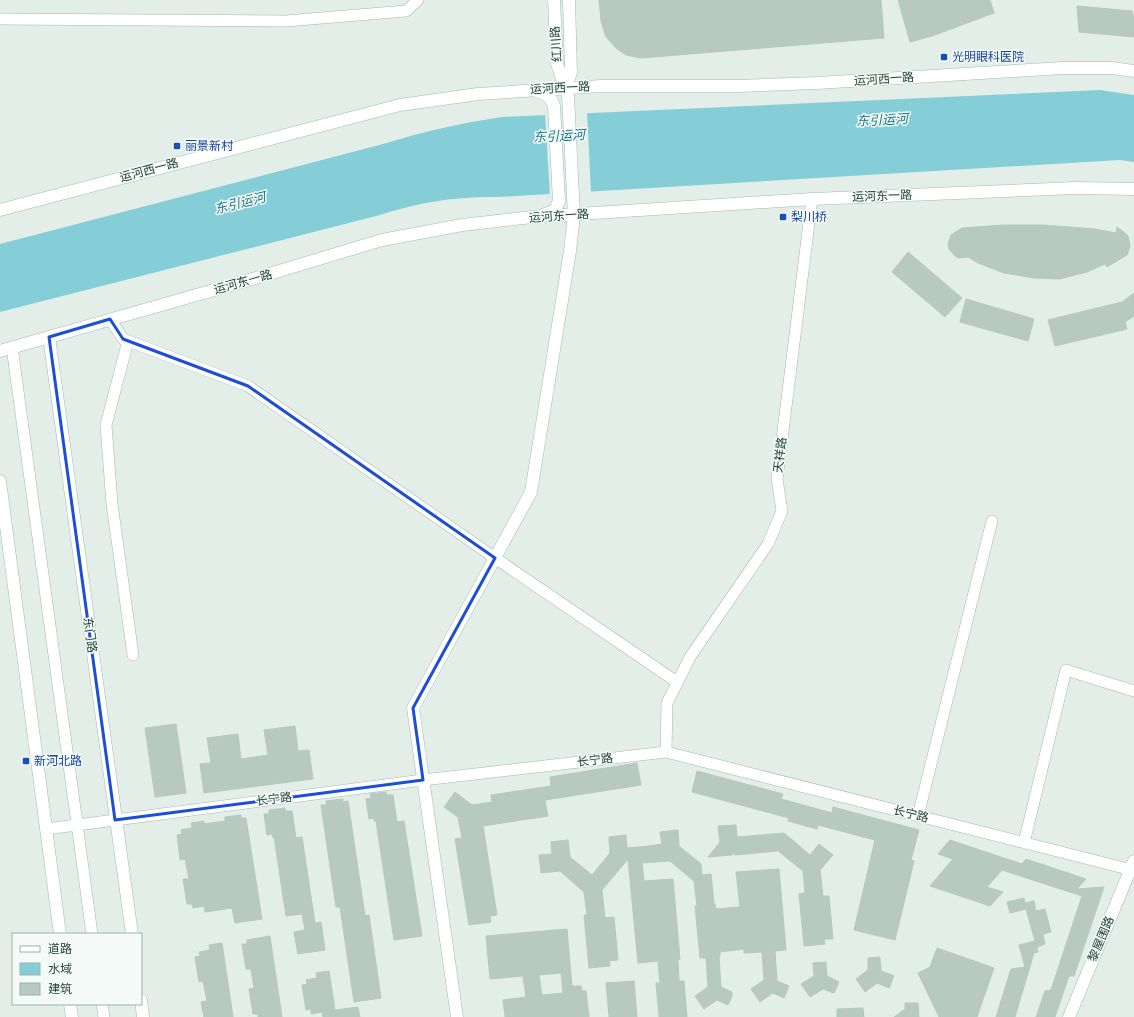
<svg xmlns="http://www.w3.org/2000/svg" width="1134" height="1017" viewBox="0 0 1134 1017" font-family="Raleway,'Noto Sans SC',sans-serif">
<style>
.water{fill:#85ced8}
.pier{fill:#e3eee9}
.building{fill:#b8c9c1;stroke:#b4c9bf;fill-rule:evenodd}
.lines{fill:none;stroke-linecap:round;stroke-linejoin:round}
.street-casing{stroke:#a5b7b0;stroke-width:12}
.secondary-casing{stroke:#a0bbb0;stroke-width:13}
.street{stroke:#fff;stroke-width:11}
.secondary{stroke:#fff;stroke-width:12}
.marked{fill:none;stroke:#1d4ed8;stroke-width:3;stroke-linejoin:round}
.transit-dot{fill:#1a4fb4;stroke:#f4faf7;stroke-width:1.5}
.labels{text-anchor:middle;dominant-baseline:central;stroke-width:3;stroke-linejoin:round;paint-order:stroke}
.street-label{font-size:12px;fill:#204137;stroke:#f4faf7}
.transit-label{font-size:12px;fill:#164399;stroke:#f4faf7;text-anchor:start}
.water-label{font-size:13px;font-style:italic;fill:#147584;stroke:#f4faf7}
</style>
<rect width="100%" height="100%" fill="#e3eee9"/>
<!-- water -->
<path class="water" d="M1100 90 1134 95V162L1120 160 499 197C458 196 419 202 380 215L0 312V244L383 144C422 132 461 123 502 117Z"/>
<!-- pier -->
<path class="pier" d="M587 111 591 193 550 196 545 113Z"/>
<!-- building -->
<path class="building" d="M599 0H881L884 38 641 58 626 55 616 48 606 37 601 21Z
M898 0H990L994 13 932 36 910 42Z
M1077 6 1132 11 1134 19V37L1079 32Z
M1004 225H1043L1095 229 1116 233 1117 227 1125 233 1128 236 1130 246 1127 255 1107 267 1105 264 1087 272 1059 279 1034 278 1004 273 978 263 968 257 959 258 955 256 949 249 948 244 951 235 962 228Z
M908 252 962 298 945 317 892 272Z
M1134 293V316L1125 322 1127 329 1055 346 1048 320 1122 302Z
M966 299 1034 319 1028 341 960 322Z
M176 724 186 793 155 797 145 728Z
M295 726 298 751 309 750 313 779 204 793 200 764 211 763 207 738 238 734 241 759 255 757 268 755 264 730Z
M637 763 641 785 545 800 548 816 483 826 497 915 490 916 491 922 469 925 455 839 462 838 458 817 444 807 455 792 472 805 492 802 491 795 551 786 550 777Z
M697 771 783 794 781 799 832 813 833 807 919 830 911 860 914 861 895 940 854 930 875 840 818 825 817 829 788 821 789 818 692 792Z
M386 792 387 795H393L397 822 404 821 422 936 394 940 376 821H374V818L369 819 366 799 371 798 370 794Z
M343 799V802L348 801 365 916 369 915 381 998 354 1002 340 907H336L321 805H327L326 801Z
M285 808V811H292L296 838 302 837 315 923 321 922 325 950 298 954 294 932 305 930 302 914 286 916 274 837 273 838 272 834 267 835 264 814H269V810Z
M241 815V818H246L262 919 235 923 232 908 205 912 204 906 193 908 192 904H187L183 879H189L185 859 180 860 177 835 182 834 181 830 192 828 191 823 204 821V824L225 821V817Z
M736 825 737 837 784 833 810 855 819 844 833 855 820 870 823 896H829L833 939H824L825 944 804 946 799 894 805 893 803 871 777 850V851L735 855 734 852 732 855 708 857 720 842 718 826Z
M678 830 679 846 701 864 702 875 711 874 714 904H715L716 909 740 907 736 872 779 869 786 950 775 951 777 981 789 986 784 998 773 993 760 1002 751 989 764 980 762 952 744 953V949L720 952V956L719 957 721 987 732 992V996L728 1005 717 1000 704 1009 695 996 708 987 706 958H700L695 906H697L694 881 670 861 642 863 644 881 673 879 680 959 678 960 679 981H684L687 1017H659L656 983H660L658 961 638 963 628 859 602 890 605 918 614 917 618 960 609 961 610 966 589 968 584 915H587L584 892 560 871 541 873 539 855 552 854 551 842 568 840 570 857 592 875 610 853 609 837 626 835 627 848 649 846 662 844 660 832Z
M950 840 1022 864 1026 859 1086 879 1077 889 1104 887 1074 976H1069L1055 1017H1036L1045 991 1051 990 1082 896 1002 870 987 887 1003 892 990 906 930 886 953 859 938 854Z
M1024 898 1025 903 1034 901 1036 911 1045 909 1051 932 1043 934 1045 944 1037 947 1038 952 1034 953 1015 1017H996L1011 969 1025 967 1019 945 1035 941 1026 909 1010 913 1007 902Z
M567 929 572 986H581L582 991H586L589 1017H505L503 1000 526 997 523 976 490 979 486 936ZM561 973 563 993 542 995 539 975Z
M270 936 282 1017H258V1014H253L249 989 254 988 251 969H246L242 944H247V940Z
M222 943 233 1017H204L201 1002 207 1001 203 981 199 982 195 957 200 956 199 952 210 950 209 945Z
M937 948 994 968 977 1017H939L918 973 930 967Z
M880 957 881 971 894 976 889 988 877 983 865 992 856 979 868 970V958Z
M826 962 827 976 839 982 834 993 823 989 810 997 801 984 814 976 813 963Z
M329 971 335 1010 358 1007 360 1017H323L322 1012 311 1014V1009L306 1010 302 985 307 984 306 980 317 978 316 973Z
M634 981 637 1017H609L606 983Z
M905 1003H918L919 1017H894L905 1009Z
M863 1008 864 1017H837V1009Z"/>
<g class="lines">
<defs>
<path id="street" d="M0 19 286 21 406 11 418 0
M110 319 123 339 248 386 495 558 677 682
M128 341 106 425 112 504 133 655
M12 347 92 934
M666 752 667 703 690 657 768 544 782 511 777 479 812 199
M918 816 992 521
M46 829 423 780 666 752 1124 868H1134
M1024 843 1066 670 1134 691
M102 1004 104 1017"/>
<path id="secondary" d="M566 87 571 72 569 0
M533 90C543 92 552 96 554 106L559 201 555 210 543 215
M0 210 400 105 478 94 601 86H739L817 83 1063 68H1112L1134 71
M49 337 132 934
M0 351 256 278 382 240 462 225 532 217 812 199 1075 188 1134 189
M0 481 60 934
M141 1000 143 1017
M70 1004 72 1017
M457 1017 413 708 531 492 570 251 574 215 568 96 557 64 554 0
M1069 1017 1134 861"/>
</defs>
<!-- street casing -->
<use href="#street" class="street-casing"/>
<!-- secondary casing -->
<use href="#secondary" class="secondary-casing"/>
<!-- street -->
<use href="#street" class="street"/>
<!-- secondary -->
<use href="#secondary" class="secondary"/>
</g>
<!-- marked area -->
<path class="marked" d="M110 319 123 339 248 386 495 558 413 708 423 780 115 820 49 337Z"/>
<!-- markers -->
<g class="transit-dot">
<rect x="940" y="53" width="8" height="8" rx="2"/>
<rect x="173" y="142" width="8" height="8" rx="2"/>
<rect x="779" y="213" width="8" height="8" rx="2"/>
<rect x="22" y="757" width="8" height="8" rx="2"/>
</g>
<g class="labels">
<!-- street labels -->
<g class="street-label">
<text transform="translate(556 44) rotate(-94)">红川路</text>
<text transform="translate(884 79) rotate(-4)">运河西一路</text>
<text transform="translate(560 88) rotate(-3)">运河西一路</text>
<text transform="translate(149 170) rotate(-15)">运河西一路</text>
<text transform="translate(882 196) rotate(-2)">运河东一路</text>
<text transform="translate(559 216) rotate(-4)">运河东一路</text>
<text transform="translate(243 282) rotate(-16)">运河东一路</text>
<text transform="translate(780 455) rotate(-83)">天祥路</text>
<text transform="translate(90 635) rotate(82)">东门路</text>
<text transform="translate(595 760) rotate(-7)">长宁路</text>
<text transform="translate(274 799) rotate(-7)">长宁路</text>
<text transform="translate(911 814) rotate(14)">长宁路</text>
<text transform="translate(1101 939) rotate(-67)">黎屋围路</text>
</g>
<!-- transit labels -->
<g class="transit-label">
<text x="952" y="57">光明眼科医院</text>
<text x="185" y="146">丽景新村</text>
<text x="791" y="217">梨川桥</text>
<text x="34" y="761">新河北路</text>
</g>
<!-- water labels -->
<g class="water-label">
<text transform="translate(882 120) rotate(-3)">东引运河</text>
<text transform="translate(559 136) rotate(-3)">东引运河</text>
<text transform="translate(240 203) rotate(-14)">东引运河</text>
</g>
</g>
<!-- legend -->
<rect x="12" y="933" width="130" height="72" fill="#f4faf7" stroke="#9fb0aa"/>
<rect x="20" y="946" width="20" height="6" fill="#ffffff" stroke="#9fb0aa"/>
<text x="48" y="953" font-size="12" fill="#204137">道路</text>
<rect x="20" y="963" width="20" height="12" fill="#85ced8" stroke="#9fb0aa"/>
<text x="48" y="973" font-size="12" fill="#204137">水域</text>
<rect x="20" y="983" width="20" height="12" fill="#b8c9c1" stroke="#9fb0aa"/>
<text x="48" y="993" font-size="12" fill="#204137">建筑</text>
</svg>
